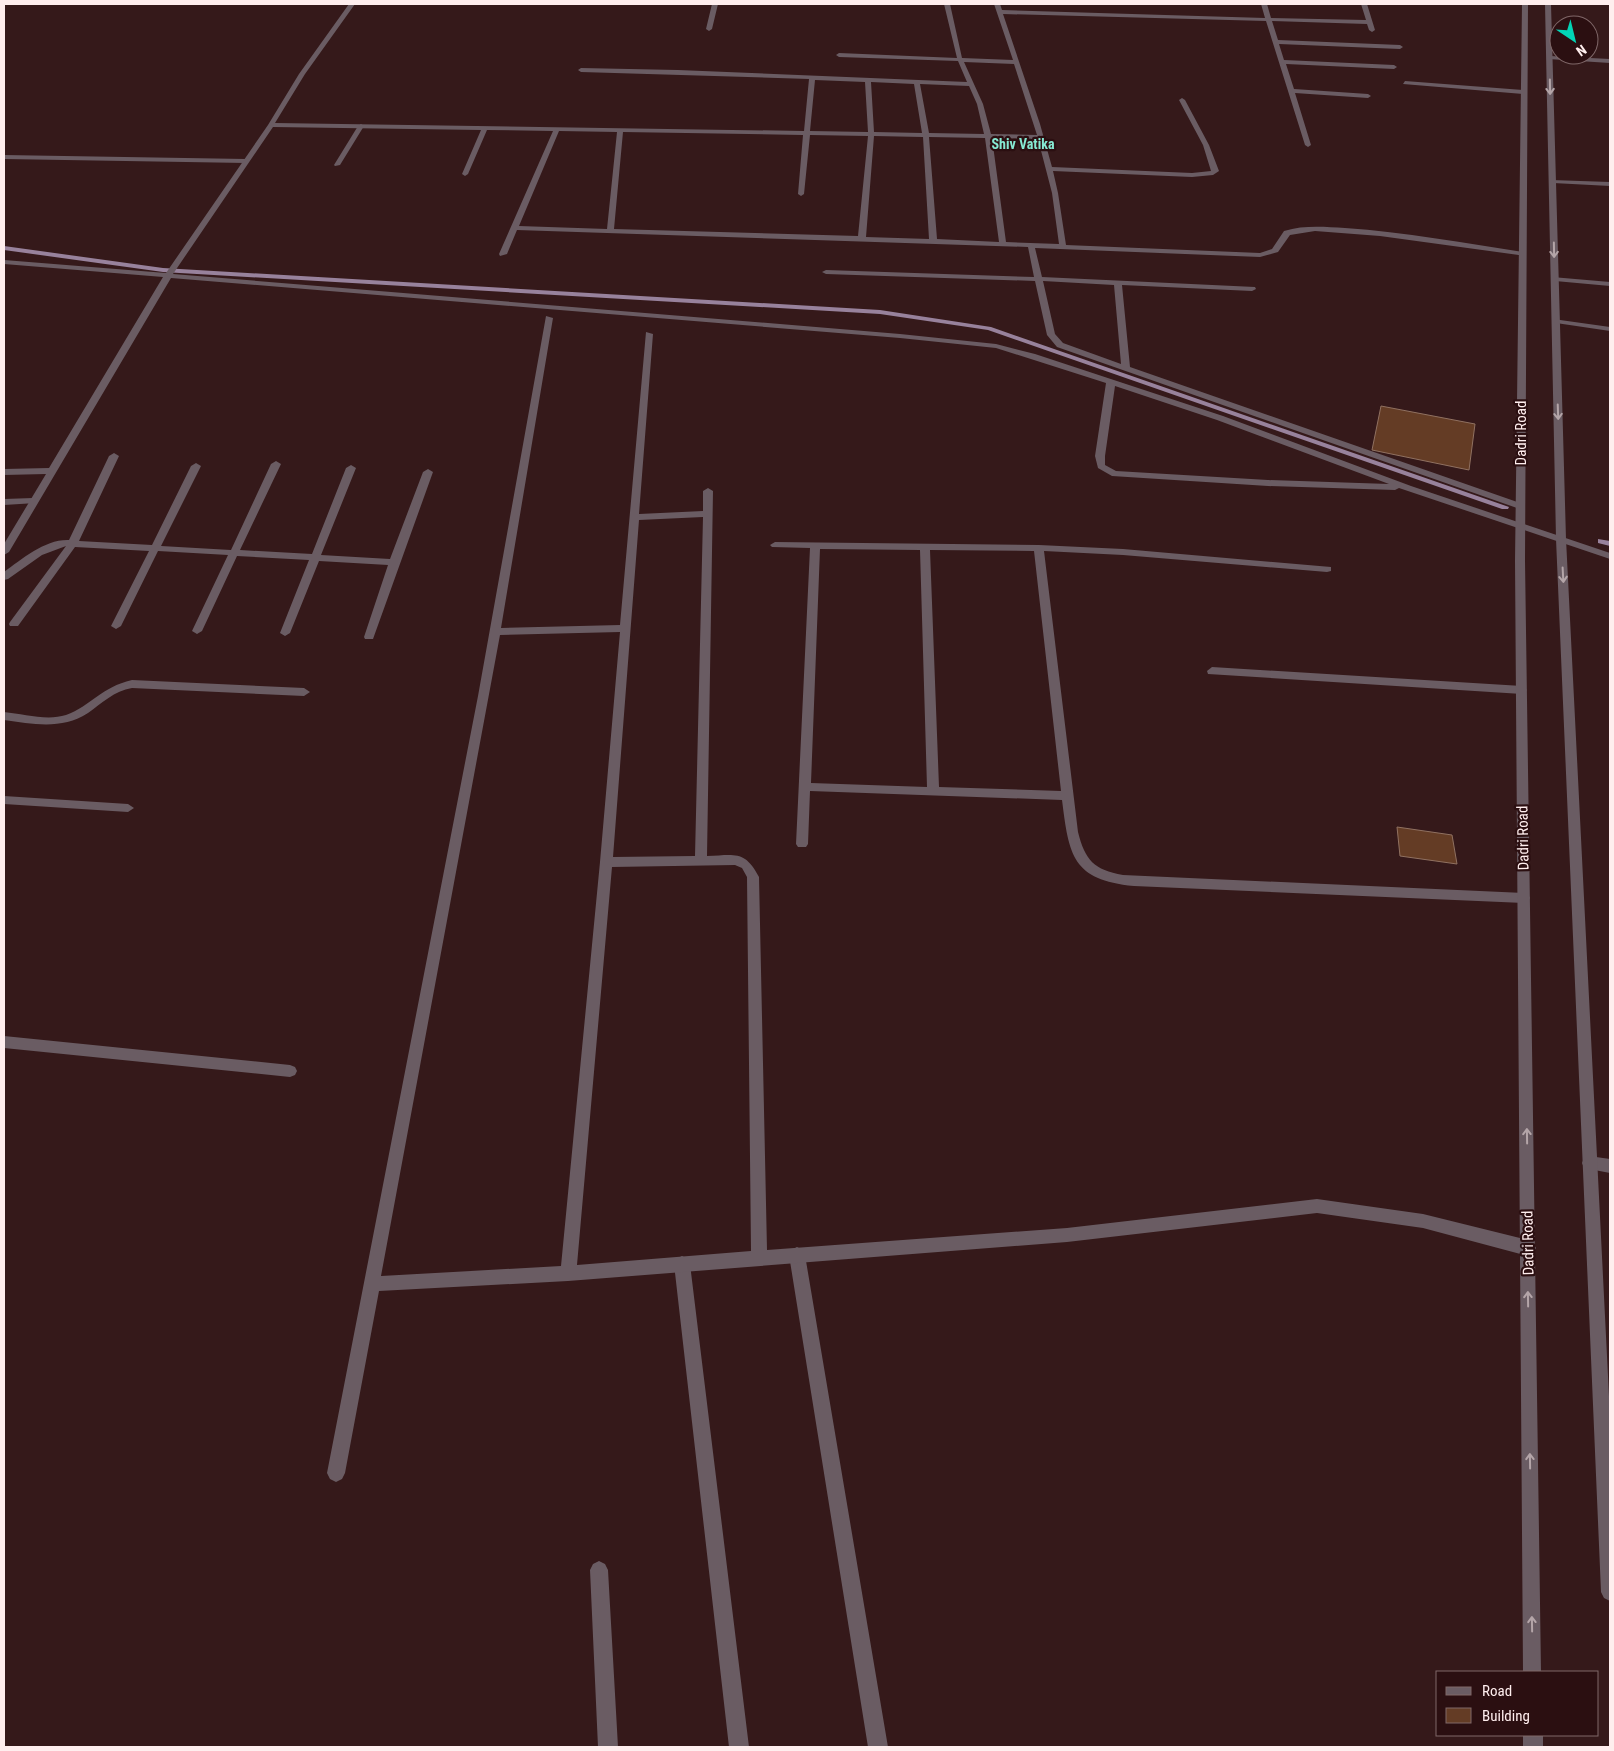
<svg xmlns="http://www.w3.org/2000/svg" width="1614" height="1751" viewBox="0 0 1614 1751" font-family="'Roboto Condensed',sans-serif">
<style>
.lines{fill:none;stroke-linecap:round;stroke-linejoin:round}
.stream{fill:#98829c;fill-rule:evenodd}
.building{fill:#643c25;stroke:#907161}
.service{fill:#6a5c63;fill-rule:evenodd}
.minor{fill:#6a5c63;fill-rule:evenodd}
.tertiary{fill:#6a5c63;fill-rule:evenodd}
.oneway{stroke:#b4a5a8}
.labels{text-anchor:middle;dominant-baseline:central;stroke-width:4.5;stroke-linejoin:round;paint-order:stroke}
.far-neighbourhood-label{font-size:14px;font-weight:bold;fill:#86ead3;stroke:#2b0f11}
.street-label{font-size:15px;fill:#fee;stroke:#2b0f11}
</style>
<rect width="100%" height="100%" fill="#35191a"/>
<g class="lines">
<!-- stream -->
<path class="stream" d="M4 246 163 268 880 310 991 327 1509 507 1508 509H1502L988 330 880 314 163 272 4 250Z
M1598 539 1610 541V546L1598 543Z"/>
</g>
<!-- building -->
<path class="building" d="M1381 406 1475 424 1469 470 1372 450Z
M1397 827 1452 835 1457 864 1400 856Z"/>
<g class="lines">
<!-- service -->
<path class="service" d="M361 124 364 126 340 165 335 166 334 165 358 126Z
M4 155 246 159 249 161 246 163 4 159Z
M1551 180 1610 182V186L1553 183 1550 181Z
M1552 277 1610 282V286L1555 281 1551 279Z
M1553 319 1610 327V331L1556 323H1553Z
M33 498 38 501 36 503 4 505V499Z
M797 1247 803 1250 805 1255 888 1747H868L789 1255 791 1250Z
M682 1256 688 1259 690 1264 749 1747H729L674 1264 676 1259Z"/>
<!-- minor -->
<path class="minor" d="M349 4H355L305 74 275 123 804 131 809 79 581 72 578 70 581 68 678 70 967 82 958 61 839 57 836 55 839 53 957 58 944 4H950L962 58 1013 60 994 4H1000L1002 10 1265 18 1261 4H1267L1271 18 1366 20 1361 4H1367L1375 30 1372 32 1369 30 1367 24 1272 21 1278 40 1400 45 1403 47 1400 49 1279 44 1284 60 1394 65 1397 67 1394 69 1286 64 1294 89 1368 94 1371 96 1368 98 1295 93 1311 145 1308 147 1305 145 1266 21 1003 14 1040 124 1052 167 1192 173 1211 171 1203 145 1179 100 1182 98 1185 100 1209 145 1219 171 1213 175 1192 177 1053 171 1058 193 1066 245 1260 253 1272 249 1284 231C1304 225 1324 227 1345 228 1405 232 1464 243 1523 252H1526V256L1380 236 1315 231 1290 235 1278 252 1260 257 1035 248 1042 277 1255 287 1256 289 1252 291 1122 285 1130 367 1523 504V508H1517L1057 347 1047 335 1035 281 826 274 822 272 826 270 1034 277 1028 247 517 230 507 254 500 256 499 254 553 131 487 130 468 174 465 176 462 174 481 130 273 127 173 274 900 334 996 344 1035 354 1223 416 1411 486 1610 553V559L1399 488 1395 490 1268 486 1112 476 1098 468 1095 456 1106 383 996 348 900 338 171 278 9 552 4 555V544L46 474 4 475V469L49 468 163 277 4 264V260L166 273 268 125 299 74ZM964 62 1014 64 1037 135 991 134 983 104ZM815 80 865 82 868 132 810 131ZM871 82 914 84 922 133 874 132ZM920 84 969 86 977 104 984 134 929 133ZM559 131 617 132 607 229 519 226ZM623 132 803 135 798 194 801 196 804 194 810 135 868 136 858 236 614 229ZM874 136 923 137 929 239 866 237ZM929 137 985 138 999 242 937 239ZM992 138 1038 139 1052 193 1059 244 1006 242ZM1043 281 1114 285 1121 364 1063 343 1055 334ZM1115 386 1217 420 1389 484 1268 480 1116 471 1105 465V456Z
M712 4H718L712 29 709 31 706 29Z
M1550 56 1610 59V63L1548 59Z
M1405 81 1523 90 1526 92 1523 94 1403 84Z
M546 316 553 318 501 628 620 625 646 332 653 334 639 514 703 511V491L708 488 713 491 707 856C735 855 745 850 759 877L767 1250 1067 1228 1317 1199 1423 1214 1528 1240 1533 1243 1536 1248 1533 1253 1528 1256 1423 1228 1317 1213 1067 1242 568 1281 379 1291 345 1473 342 1479 336 1482 330 1479 327 1473 478 696ZM703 517 695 856 613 857 639 520ZM620 632 600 862 561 1266 381 1276 500 635ZM735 865 742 868 747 877 751 1251 577 1265 612 867Z
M114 453 119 456 79 541 152 545 191 466 196 463 201 466 161 546 231 550 271 464 276 461 281 464 240 550 312 554 346 468 351 465 356 468 321 555 390 559 423 472 428 469 433 472 373 639H365L364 637 388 565 319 561 290 633 285 636 280 633 309 560 237 556 202 631 197 634 192 631 228 555 158 551 121 626 116 629 111 626 149 551 75 547 18 626H10L9 624 10 622 66 546 42 555 8 579 4 580V572C22 559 45 539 69 540L109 456Z
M775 542 1039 545 1123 549 1331 567V571L1327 572 1123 555 1044 551 1078 832C1085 860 1094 870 1123 875L1524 893 1528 894 1530 898 1528 902 1524 903 1134 886C1072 880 1069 855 1062 800L810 791 808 844 806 847H798L796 844 810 548 772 547 770 545ZM820 549 920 550 927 787 811 783ZM930 550 1034 551 1061 791 939 787Z
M1212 667 1522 686 1527 690 1522 694 1208 674 1207 671Z
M132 680 304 688 310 692 304 696 132 688C114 691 102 703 88 713 62 730 33 724 4 720V712C24 714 47 721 66 715 91 706 101 687 132 680Z
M4 796 128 804 134 808 128 812 4 804Z
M4 1036 290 1065 295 1067 297 1071 295 1075 290 1077 4 1048Z
M1589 1156 1610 1159V1173L1584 1168 1582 1163 1584 1158Z
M599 1561 605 1564 608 1570 618 1747H598L590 1570 593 1564Z"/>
<!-- tertiary -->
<path class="tertiary" d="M1522 4H1528L1525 561 1541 1672H1523L1515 561Z
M1545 4H1551L1566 539 1610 1416V1601L1604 1598 1601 1592 1556 539Z
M1523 1735H1543V1747H1523Z"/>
</g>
<!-- one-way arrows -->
<defs><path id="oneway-shaft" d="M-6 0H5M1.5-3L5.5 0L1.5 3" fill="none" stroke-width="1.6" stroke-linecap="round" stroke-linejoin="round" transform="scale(1.25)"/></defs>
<g class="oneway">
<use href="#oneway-shaft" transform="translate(1550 87) rotate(89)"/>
<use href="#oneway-shaft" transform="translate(1554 250) rotate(89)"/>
<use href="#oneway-shaft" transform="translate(1558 412) rotate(88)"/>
<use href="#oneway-shaft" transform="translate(1563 575) rotate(87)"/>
<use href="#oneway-shaft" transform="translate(1527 1136) rotate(-91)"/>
<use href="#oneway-shaft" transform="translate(1528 1299) rotate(-91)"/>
<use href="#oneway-shaft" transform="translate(1530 1461) rotate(-91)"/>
<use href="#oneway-shaft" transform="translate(1532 1624) rotate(-91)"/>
</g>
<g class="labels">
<!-- far-neighbourhood labels -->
<g class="far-neighbourhood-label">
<text x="1023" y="144">Shiv Vatika</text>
</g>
<!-- street labels -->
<g class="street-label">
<text transform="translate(1521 433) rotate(-90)">Dadri Road</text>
<text transform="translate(1523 838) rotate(-91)">Dadri Road</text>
<text transform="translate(1528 1243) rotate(-91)">Dadri Road</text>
</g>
</g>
<!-- border -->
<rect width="1614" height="1751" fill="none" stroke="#ffeeee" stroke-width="10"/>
<!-- legend -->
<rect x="1436" y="1671" width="162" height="65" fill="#2b0f11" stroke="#806869"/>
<rect x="1446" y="1687" width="25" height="8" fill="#6a5c63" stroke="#806869"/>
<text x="1482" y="1696" font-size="15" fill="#ffeeee">Road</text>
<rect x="1446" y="1708" width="25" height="15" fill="#643c25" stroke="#806869"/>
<text x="1482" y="1721" font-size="15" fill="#ffeeee">Building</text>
<!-- north arrow -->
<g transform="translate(1574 40) rotate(145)"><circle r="24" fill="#2b0f11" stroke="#806869"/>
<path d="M0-4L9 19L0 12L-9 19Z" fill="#02d5b6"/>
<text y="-8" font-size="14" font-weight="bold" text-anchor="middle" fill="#ffeeee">N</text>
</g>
</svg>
